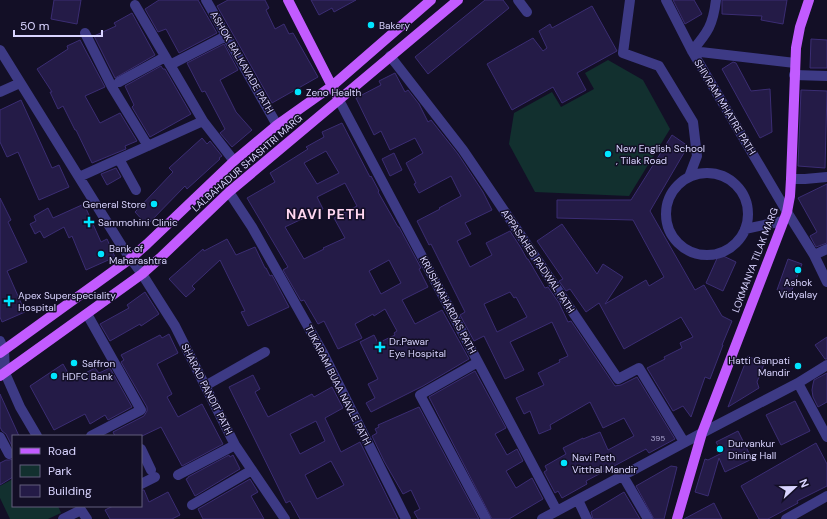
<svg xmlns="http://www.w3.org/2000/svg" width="827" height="519" viewBox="0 0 827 519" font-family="'DM Sans',sans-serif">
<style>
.green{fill:#12302f}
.building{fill:#241b47;stroke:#3b2d73;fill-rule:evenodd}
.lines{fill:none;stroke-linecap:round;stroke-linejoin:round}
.minor{stroke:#3d3a85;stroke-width:10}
.major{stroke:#c25bff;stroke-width:10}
.poi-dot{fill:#00e5ff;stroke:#130f26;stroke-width:1.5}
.labels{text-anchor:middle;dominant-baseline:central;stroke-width:3;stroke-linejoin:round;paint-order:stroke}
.number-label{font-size:8px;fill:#aca6d1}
.poi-label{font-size:10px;fill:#d9d4ff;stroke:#130f26;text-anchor:start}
.street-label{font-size:10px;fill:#d9d4ff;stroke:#130f26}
.district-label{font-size:14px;font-weight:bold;letter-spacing:1px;fill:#ffd6f0;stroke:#130f26}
</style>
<rect width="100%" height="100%" fill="#130f26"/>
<!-- green -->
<path class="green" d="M608 60 643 80 670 129 629 196 535 192 509 144 514 113 552 92 561 107 594 89 585 73Z
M13 479V506H58L61 513 48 519H10L0 498V486Z"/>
<!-- building -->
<path class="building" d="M54 0H81L77 24 51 19Z
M159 0H198L217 33 179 53 166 29 158 32 145 9Z
M228 0H265L269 8 266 10 275 29 284 24 289 34 293 33 318 77 272 103 217 6Z
M311 0H356L334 12 332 8 319 15Z
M485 0H503L509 8 428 74 415 57Z
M673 0H694L702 14 685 24Z
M722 0H787L783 24 761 20 762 16 722 14Z
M592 6 617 51 577 73 586 90 562 103 553 87 512 110 487 64 533 38 543 51 547 48 539 31 550 24 552 28Z
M132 13 155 55 115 78 94 36 116 26 114 23Z
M811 39 827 40V68H810Z
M80 40 105 87 85 96 100 123 120 113 137 141 125 146 126 149 92 163 76 130H75L63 106 58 109 50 92H52L37 69 68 49 67 46Z
M224 44 238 70 220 80 236 112 252 130 232 147 220 133 225 129 205 91 202 92 187 63Z
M733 62 736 63 751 91 770 89 772 132 760 138 722 69Z
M161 66 163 69H165L191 114 150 137 132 107 134 105 125 86Z
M395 73 405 92 408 90 419 104 428 122 431 120 458 154 483 192 492 210 465 223 471 234 457 241 470 267 492 255 486 243 510 231 521 248 527 259H528L545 288 548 287 559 303 568 322 571 321 615 386 621 385 637 377 675 439 649 453 646 449 586 481 587 484 562 498 558 491 555 493 544 472 547 470 545 466 566 454 563 448 583 438V439L600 432 608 450 634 436 624 418 603 428 590 402 550 425 551 429 539 434 530 411 524 414 516 398 544 385 538 373 560 362 559 360 568 356 552 322 510 342 524 370 505 379 484 336 474 341 460 315 465 312 431 244 429 245 417 221 440 209 439 208 461 196 451 176 419 193 414 184 416 183 406 163 423 153 415 138 390 150 381 131 374 135 356 98 381 85 379 81ZM510 292 514 298 516 297 527 317 497 332 484 304Z
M801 90 827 91 825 168 798 166Z
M21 100 52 168 59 165 69 187 39 200 18 152 7 157 0 142V110Z
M342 123 370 177 371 176 379 191 378 192 398 227H399L421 268 419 269 428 287 402 300 415 324 442 310 469 359 423 386 371 412 366 403 375 398 368 384 378 379 360 342 374 335 378 343 395 335 394 333 397 331 385 309 374 316 373 314 355 324 362 338 338 349 324 321 318 324 304 300 301 301 283 270 288 267 247 198 275 182 270 173 308 149 306 147 324 137 322 132ZM326 151 339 173 317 184 304 163ZM345 183 357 206 334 218 345 238 323 248 324 249 304 259 285 227 323 209 317 197ZM389 260 401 283 381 294 369 271Z
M672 135 688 146 650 211 695 290 704 285 722 316 732 321 722 345H723L710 379 705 377 691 417 683 406 673 411 647 368 665 359 664 357 682 348 680 343 693 337 681 317 624 349 599 303 586 312 570 289 566 291 559 281 563 279 537 241 562 224 597 274 603 264 623 277 605 304 646 280 649 286 664 277 633 220 557 218V200H631Z
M202 138 207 144 210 141 222 156 219 158 220 159 187 189 185 186 147 225 135 212 173 172 169 168Z
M394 153 402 170 390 176 382 159Z
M116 168 121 177 107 185 101 174Z
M827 184V243L816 247 810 236 817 232 798 198Z
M0 198 11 220 8 222 27 262 7 271 25 312 2 322 0 317Z
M84 204 101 242 107 239 115 257 86 270 72 236 69 238 64 227 44 238 40 231 35 234 30 224 36 221 34 216 48 208 53 218Z
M227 239 236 255 255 247 265 268H266L270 276 272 275 289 307 248 326 241 312 245 311 220 260 192 286 195 289 186 297 169 279 203 249 204 251Z
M719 254 736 262 723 291 706 283Z
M788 259 802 264 790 295 777 290Z
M145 292 159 314 141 326 140 324 110 341 100 324 129 308 127 305Z
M169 334 178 353 157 364 172 394 167 397 178 417 202 404 223 444 182 466 161 427 142 436H115L113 432 144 416 147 411V407L121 362 124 360 121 355 160 335 162 338Z
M827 337V359H825L815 345Z
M748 356 764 364 757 382 759 388 728 407Z
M63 364 72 380 95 368 99 373 110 368 132 407 108 420 105 415 90 424 85 414 54 430 30 386Z
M475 371 506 428 495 434 507 455 517 449 523 461 506 471 516 488 532 478 543 499 509 519H492L429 397Z
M827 373V402L818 407 813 397 812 390 813 384 814 380Z
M253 375 260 389 255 392 268 417 312 394 314 397 332 387 343 408 325 418 341 452 360 442 398 519H300L290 501 286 503 229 387ZM316 421 325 441 300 454 290 434ZM331 461 344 485 317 499 305 475Z
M0 394 19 436H13V448L6 434 2 431 0 427Z
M795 401 810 431 781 445 766 415Z
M419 407 479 519H418L414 512 420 509 411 490 403 494 384 461 372 436 377 433 375 429 379 427 378 425Z
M738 431 752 459 725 472 719 458 708 496 695 492 705 459 708 460 722 453 716 442Z
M816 443 827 464V486L797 501 798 503 768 519H759L741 486Z
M229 455 230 457 233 455 240 469 195 496 186 479 188 478V477Z
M13 459V477L0 485V463L6 460H9Z
M671 466 677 467 664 519H654L636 486Z
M250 479 258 492 251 496 264 519H203L198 509Z
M141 490H144L149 502 168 492 180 515 172 519H110L105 510 113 506H141Z
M624 492 640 519H593L591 512Z
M714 503 722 519H684Z"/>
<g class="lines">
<!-- minor -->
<path class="minor" d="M206 0 277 125
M518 0 527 12
M630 0 623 53 659 66 693 122 697 156 689 177
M666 0 692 51 787 212 814 255 827 282
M135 5 203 121 234 161
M85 33 112 87 148 146
M0 50 123 248 142 274 175 326 235 445 285 519
M692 51 795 63
M692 51C708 32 713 25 716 0
M390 56 463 150 618 379 639 368 684 442
M170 65 226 36
M794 75 827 76
M119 82 165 57
M0 92 20 83
M339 100 557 511
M119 159 136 190
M666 214a41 41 0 1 1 82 0a41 41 0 1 1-82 0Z
M79 177 203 121
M791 179H805L827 177
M229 192 252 227 323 353 406 519
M745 229 783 221
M814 255 827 249
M87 314 141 410 91 436
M0 341 4 350 5 373 20 407 37 436
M478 362 420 395 486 519
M798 383 827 437
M205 386 265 352
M0 437 9 454
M141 449 151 470
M178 475 235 445
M623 476 648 519
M141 484 155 477
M578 500 587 519
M192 505 252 470
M63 519 81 510 87 519
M542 519 702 433 798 383 827 365
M786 519 827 496"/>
<!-- major -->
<path class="major" d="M288 0 339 100
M0 353 130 259 147 244 234 161 277 125 332 86 431 0
M0 376 142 274 160 258 229 192 458 0
M677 519 702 433 787 212 790 196 791 179 796 48 800 27 809 0"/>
</g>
<!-- markers -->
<g class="poi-dot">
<circle cx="371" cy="25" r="4"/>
<circle cx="298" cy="92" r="4"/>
<circle cx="608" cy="154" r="4"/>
<circle cx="154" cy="204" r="4"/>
<path d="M87 216h4v4h4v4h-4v4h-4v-4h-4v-4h4z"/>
<circle cx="101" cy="254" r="4"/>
<circle cx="798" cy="270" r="4"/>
<path d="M7 295h4v4h4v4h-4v4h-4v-4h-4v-4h4z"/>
<path d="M378 341h4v4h4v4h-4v4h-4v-4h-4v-4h4z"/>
<circle cx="74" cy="363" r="4"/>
<circle cx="798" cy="366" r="4"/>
<circle cx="54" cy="376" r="4"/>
<circle cx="720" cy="449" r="4"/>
<circle cx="564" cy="463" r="4"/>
</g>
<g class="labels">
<!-- number labels -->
<g class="number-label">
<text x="658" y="438">395</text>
</g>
<!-- poi labels -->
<g class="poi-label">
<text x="379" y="25">Bakery</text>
<text x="306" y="92">Zeno Health</text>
<text x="616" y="148">New English School<tspan x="616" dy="12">, Tilak Road</tspan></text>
<text x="146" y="204" text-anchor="end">General Store</text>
<text x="98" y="222">Sammohini Clinic</text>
<text x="109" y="248">Bank of<tspan x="109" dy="12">Maharashtra</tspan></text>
<text x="798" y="282" text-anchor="middle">Ashok<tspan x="798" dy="12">Vidyalay</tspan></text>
<text x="18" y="295">Apex Superspeciality<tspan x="18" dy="12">Hospital</tspan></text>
<text x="389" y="341">Dr.Pawar<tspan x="389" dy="12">Eye Hospital</tspan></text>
<text x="790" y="360" text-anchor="end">Hatti Ganpati<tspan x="790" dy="12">Mandir</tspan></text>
<text x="82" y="363">Saffron</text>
<text x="62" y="376">HDFC Bank</text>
<text x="728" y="443">Durvankur<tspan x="728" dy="12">Dining Hall</tspan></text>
<text x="572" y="457">Navi Peth<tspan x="572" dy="12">Vitthal Mandir</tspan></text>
</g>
<!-- street labels -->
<g class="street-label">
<text transform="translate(242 62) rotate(60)">ASHOK BALKAVADE PATH</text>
<text transform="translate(725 107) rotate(59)">SHIVRAM MHATRE PATH</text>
<text transform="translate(247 163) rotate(-41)">LALBAHADUR SHASHTRI MARG</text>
<text transform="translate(755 260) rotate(-69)">LOKMANYA TILAK MARG</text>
<text transform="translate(538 261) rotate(56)">APPASAHEB PADWAL PATH</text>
<text transform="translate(448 305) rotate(62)">KRUSHNAHARDAS PATH</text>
<text transform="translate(338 385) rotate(63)">TUKARAM BUAA NAVLE PATH</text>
<text transform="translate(207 389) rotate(63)">SHARAD PANDIT PATH</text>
</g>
<!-- district labels -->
<g class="district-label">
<text x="326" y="214">NAVI PETH</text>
</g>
</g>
<!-- legend -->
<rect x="12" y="435" width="130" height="72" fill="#130f26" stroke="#625e7d"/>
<rect x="20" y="448" width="20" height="6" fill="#c25bff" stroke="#625e7d"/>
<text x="48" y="455" font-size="12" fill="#d9d4ff">Road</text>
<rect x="20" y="465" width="20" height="12" fill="#12302f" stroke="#625e7d"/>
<text x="48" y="475" font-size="12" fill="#d9d4ff">Park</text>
<rect x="20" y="485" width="20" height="12" fill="#241b47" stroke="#625e7d"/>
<text x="48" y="495" font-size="12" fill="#d9d4ff">Building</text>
<!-- north arrow -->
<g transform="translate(795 487) rotate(68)" stroke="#130f26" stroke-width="3" paint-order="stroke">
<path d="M0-3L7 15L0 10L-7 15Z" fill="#d9d4ff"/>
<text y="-6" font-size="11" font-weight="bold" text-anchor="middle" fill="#d9d4ff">N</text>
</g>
<!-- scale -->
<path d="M14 30v6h88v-6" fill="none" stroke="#d9d4ff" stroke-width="2"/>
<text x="20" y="30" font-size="12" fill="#d9d4ff" stroke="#130f26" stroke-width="3" paint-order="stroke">50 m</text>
</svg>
